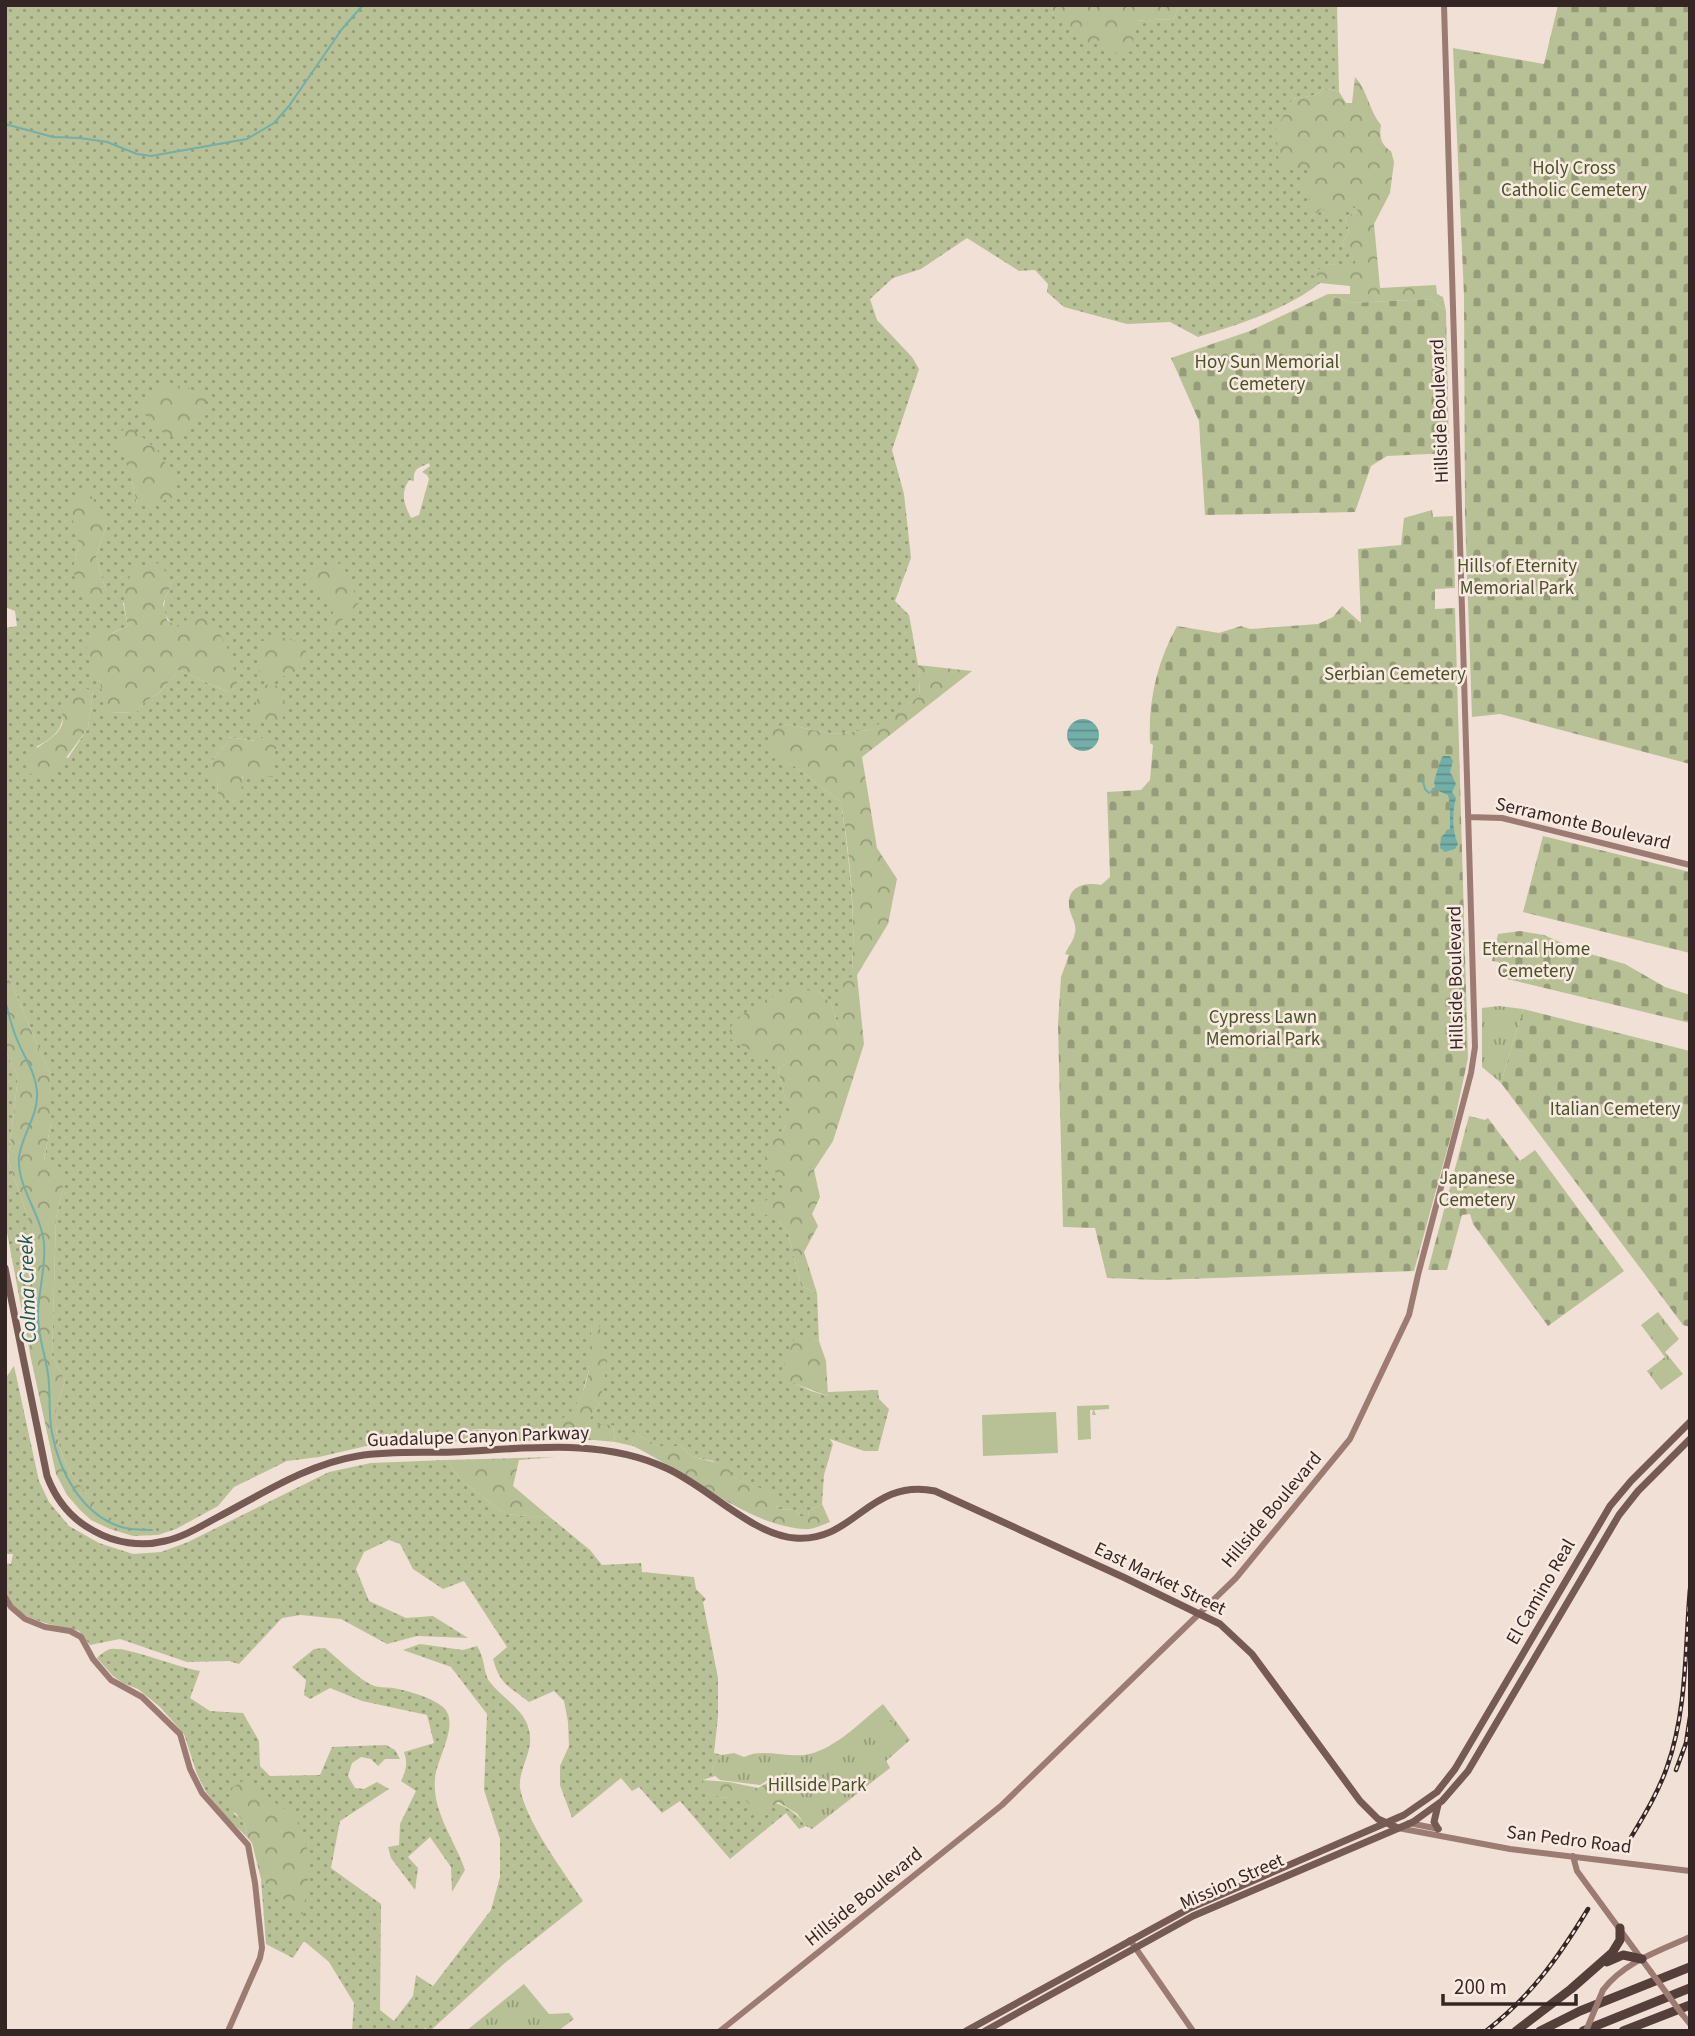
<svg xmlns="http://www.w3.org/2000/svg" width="1695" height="2036" viewBox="0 0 1695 2036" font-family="'Source Sans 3',sans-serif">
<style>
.grass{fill:url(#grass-dots);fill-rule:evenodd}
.forest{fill:url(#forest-crowns)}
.cemetery{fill:url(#cemetery-stones)}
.park{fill:url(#park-tufts)}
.pitch{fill:#b8c095}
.water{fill:url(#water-rules)}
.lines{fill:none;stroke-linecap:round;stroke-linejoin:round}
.stream{stroke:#73afa8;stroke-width:2}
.secondary{stroke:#9c7b73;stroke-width:6}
.primary{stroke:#765a54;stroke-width:7}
.highway{stroke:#543f3b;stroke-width:9}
.rail-casing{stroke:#332624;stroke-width:4.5}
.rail{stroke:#f9eae1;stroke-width:2;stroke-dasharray:5;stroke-linecap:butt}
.secondary-bridge{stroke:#9c7b73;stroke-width:6}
.labels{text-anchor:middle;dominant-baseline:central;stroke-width:5;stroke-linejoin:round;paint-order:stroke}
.park-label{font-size:19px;fill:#495227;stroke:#f9eae1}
.street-label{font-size:19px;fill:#332624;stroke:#f9eae1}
.water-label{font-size:21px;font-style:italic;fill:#195550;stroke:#f9eae1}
</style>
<defs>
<pattern id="grass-dots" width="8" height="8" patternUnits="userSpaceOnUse" patternTransform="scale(1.75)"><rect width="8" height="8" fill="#b8c095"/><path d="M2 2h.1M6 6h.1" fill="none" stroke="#969c79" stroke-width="1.8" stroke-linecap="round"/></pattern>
<pattern id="forest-crowns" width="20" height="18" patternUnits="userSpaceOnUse" patternTransform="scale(1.75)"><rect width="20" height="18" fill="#b8c095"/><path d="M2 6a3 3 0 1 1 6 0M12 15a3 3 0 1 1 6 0" fill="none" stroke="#969c79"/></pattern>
<pattern id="cemetery-stones" width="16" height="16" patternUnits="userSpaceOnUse" patternTransform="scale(1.75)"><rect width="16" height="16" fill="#b8c095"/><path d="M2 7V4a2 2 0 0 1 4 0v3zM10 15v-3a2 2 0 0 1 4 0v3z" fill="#969c79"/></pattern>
<pattern id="park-tufts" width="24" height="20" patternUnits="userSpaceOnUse" patternTransform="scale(1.75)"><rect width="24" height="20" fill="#b8c095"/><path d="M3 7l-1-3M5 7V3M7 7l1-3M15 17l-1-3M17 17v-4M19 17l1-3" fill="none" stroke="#969c79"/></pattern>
<pattern id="water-rules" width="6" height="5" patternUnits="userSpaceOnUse" patternTransform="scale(1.75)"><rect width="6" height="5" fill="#73afa8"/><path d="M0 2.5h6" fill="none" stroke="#5f8e89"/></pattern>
</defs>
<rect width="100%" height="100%" fill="#f1e0d5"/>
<!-- grass -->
<path class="grass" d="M5 5H1051L1053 16 1134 21 1173 19 1180 5H1337L1339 92 1325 88 1316 95 1292 99 1310 170 1311 217 1322 209 1355 205 1358 211 1345 217 1349 231 1342 244 1358 259 1352 269 1331 264 1316 271 1320 283C1284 311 1241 323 1198 337L1170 322 1127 324 1064 307 1047 292 1048 284 1035 270 1019 271 967 238 921 269 893 278 870 299 877 320 912 357 919 369 892 450 904 494 911 558 895 601 909 615 918 665 920 696 871 730 832 734 785 724 770 754 796 767 841 802C849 858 856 914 852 970L857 975 840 1031 831 1003 817 991 785 1064 778 1070 785 1098 798 1109 779 1134H762L777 1148 788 1190 779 1222 788 1232 801 1286 817 1293 819 1341 795 1338 796 1384 811 1391 828 1396V1392L878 1390 879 1399 889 1409 878 1451H864L830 1439 833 1444 824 1475 822 1504 808 1511 809 1516H799L796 1510 777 1509 774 1494 735 1478 713 1461 693 1457 680 1446H658L632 1432 633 1446 615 1442 613 1425H585L600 1403 591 1321 593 1355 582 1395 572 1412 553 1426 530 1431 482 1429 434 1432 422 1442 375 1444 319 1457 287 1461 234 1487 218 1506 176 1529 158 1535 133 1536 110 1529 111 1519C82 1492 54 1459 56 1417 56 1405 62 1392 65 1380L52 1356 56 1218 63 1188 44 1161 51 1123V1077L5 968V628L17 626 15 611 5 607ZM429 463 430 466 422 472 427 475 429 479 419 515 411 518C404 504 400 494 409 480L414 481C413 467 420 468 429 463ZM132 481 178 482 137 504ZM107 524 96 557 106 591 74 566 79 544ZM172 582C164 602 157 613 177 628L230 693 179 670 160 692 146 701 136 712 108 713 99 678 112 633 128 626 123 603ZM93 691 88 728 68 758 36 747C54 737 64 730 63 708ZM228 737 256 741 277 748 218 799 217 779 210 763 228 742Z
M5 1050 18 1077 8 1160 28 1218 30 1354 5 1222Z
M14 1366 39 1481 49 1502 69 1526 99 1543 133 1554 161 1552 188 1542 329 1472 371 1463 446 1460 461 1480 505 1514 551 1518 590 1550 602 1565 641 1563 642 1572 694 1577 696 1589 706 1599 703 1602 718 1678V1717L714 1753 722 1755 712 1767 715 1776 703 1780 719 1797C754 1800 784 1795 806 1826L799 1829 786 1813 730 1859 680 1801 662 1813 639 1787 632 1791 621 1778 572 1818 560 1785V1766L569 1746 568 1722 564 1701 554 1691 529 1702C509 1686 500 1685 493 1659L507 1647 464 1581 443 1589 413 1569 400 1544 389 1540 364 1552 356 1569 369 1601 406 1618 433 1616 468 1638 417 1636 387 1644 341 1619 301 1615 282 1618 239 1664 229 1661 187 1662 120 1639 90 1645 79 1631C54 1624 13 1622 6 1591 4 1583 5 1572 5 1563L11 1564 13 1554H5V1379Z
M420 1644 463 1650 477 1646C485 1658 483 1671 489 1681 502 1699 528 1710 530 1736 532 1753 518 1771 520 1788 526 1822 563 1871 583 1901L506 1962 430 2031 425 2028 423 2031H352L354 2003 329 1962 304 1941 293 1958 266 1944 261 1879 302 1914 264 1797 243 1782 234 1814C244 1821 247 1825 247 1837L229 1820 206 1792 197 1774 184 1734 160 1707 138 1689 123 1683 113 1676 97 1658C101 1654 106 1650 111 1649 129 1647 178 1668 200 1671L190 1698 210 1711 243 1713 259 1741 260 1766 270 1776 320 1775 332 1747 386 1745 395 1750 400 1759H385L378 1766 371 1759 361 1757 352 1763 348 1776 355 1788 364 1789 377 1782 389 1789 340 1821 331 1868 381 1904 380 2010 394 2021 413 1996 416 1975 433 1986 491 1910 500 1877V1839L484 1790 487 1714 451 1667 403 1650Z
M325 1648C336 1657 360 1680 372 1685 378 1688 387 1687 393 1688 409 1691 431 1697 443 1707 461 1723 436 1759 435 1779 432 1812 455 1840 465 1870L452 1892 451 1867 430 1837 408 1857 418 1868 415 1890 391 1858 388 1847 399 1845 400 1824 416 1791 401 1781C406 1771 408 1763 404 1752L434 1743 427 1715 362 1701 330 1688 310 1699 304 1695 306 1680 292 1667 314 1649Z"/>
<!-- forest -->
<path class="forest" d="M1051 5H1180L1173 19 1134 21 1133 51 1117 54 1100 40 1089 45 1053 16Z
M1355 77C1368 91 1369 111 1381 125 1379 137 1381 145 1391 151L1394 162 1390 193 1374 224 1380 288 1436 285 1437 294 1443 297 1446 311 1430 299 1351 303 1328 294H1350V286L1320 283 1315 271 1331 264 1352 268 1357 259 1342 244 1349 231 1345 217 1358 211 1354 206 1337 217 1322 209 1311 217 1305 207 1310 197 1300 187 1310 170 1279 165 1276 130 1292 99 1316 95 1325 88 1339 92 1346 103H1352Z
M164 384 187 387 209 398C197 419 193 434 167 437L149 417 140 413C139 396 151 392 164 384Z
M131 427 157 450 178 482 174 497 154 504H137L132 481 116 433Z
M88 490 107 524 96 557 106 591 100 604H88L75 586 74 566 79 544 68 501Z
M160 563 172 582 163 604 167 620 177 627 198 611C227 635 231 652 238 688L230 693 179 670 160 692 146 701 136 712 107 713 99 678 92 673 85 640 105 630 113 633 128 626C123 598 119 590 137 566Z
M342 563 359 603 331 631 326 624 333 614 330 597 319 594 307 572Z
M284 638 301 642 309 657 297 671 274 680 259 675 261 641Z
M918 665 972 671 862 757 877 848 897 879 888 924 857 975 864 1044 833 1141 814 1170 820 1197 812 1214 818 1226 804 1252 817 1293 801 1286 788 1232 779 1222 752 1207 787 1190 765 1156 776 1148 761 1133 779 1134 786 1125 780 1115 797 1109 785 1098 778 1070 785 1064 770 1061 727 1037 734 1020 767 999 792 989 817 991 831 1003 839 1028 838 983 856 975 852 970C856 914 850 858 841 802L796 767 769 754V730L785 724 832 734 870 730 920 696Z
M260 684 280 686 287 709 280 724 253 719Z
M82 687 93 691 88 728 51 778C40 779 33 779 26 768 34 740 52 745 62 725 64 719 61 714 63 708 65 698 74 692 82 687Z
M227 737 256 741 264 737 277 748 271 754 273 777H242L241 797 218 799 217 779 206 773 210 763 228 742Z
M5 968 51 1077V1123L44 1160 57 1162 63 1188 56 1218 52 1356 65 1380C62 1392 56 1405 56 1417 54 1460 82 1492 112 1519L110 1529 91 1520 80 1510 67 1495 56 1474 30 1354 28 1218 8 1160 18 1077 5 1050Z
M591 1320 599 1324 607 1365 600 1403 586 1424 613 1425 615 1442 594 1440 422 1442C437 1429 443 1431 462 1430 485 1429 509 1433 532 1430 589 1423 593 1367 591 1320Z
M795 1337 819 1341 826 1361 828 1396 785 1380 783 1368Z
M631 1431 658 1446H680L693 1457 726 1465 735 1478 775 1494 777 1509 796 1510 799 1516H809L808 1511 822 1504 830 1522C822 1525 812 1530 804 1529 748 1526 685 1471 633 1446Z
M556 1457 519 1460 513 1486 551 1518 505 1514 461 1480 446 1460Z
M896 1752 886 1761 890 1768 798 1814 778 1802 760 1814 744 1799 719 1797 704 1790 703 1780 729 1782 758 1788 771 1781 784 1782Z
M243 1781 295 1816 307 1847 308 1885 302 1915 261 1879 252 1843 247 1837C248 1812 225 1820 231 1788Z"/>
<!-- cemetery -->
<path class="cemetery" d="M1558 5H1690V764L1500 714 1472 717 1465 515 1464 295 1453 48 1544 64Z
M1328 294 1351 303 1430 299 1446 311 1449 453 1387 456 1371 466 1355 512 1205 515 1199 421 1171 358 1250 331Z
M1432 510 1433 517 1453 516 1455 588 1435 589V609L1455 608 1468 1058 1453 1128 1414 1271 1158 1280 1107 1278 1095 1228 1063 1227 1058 1024 1061 977 1069 955 1065 954C1068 946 1074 941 1075 933 1077 925 1072 918 1070 911 1064 888 1083 881 1101 885L1110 877 1107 792 1141 790 1150 780 1153 745 1150 743C1148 701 1157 662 1177 626L1219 633 1241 626 1250 629 1318 624 1333 617 1342 606 1361 623 1358 549 1401 545 1404 518Z
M1543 836 1690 872V953L1523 912Z
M1520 931 1544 935 1580 951 1625 964 1665 987 1690 995V1023L1499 977V962L1492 961 1498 934Z
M1523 1009 1690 1051 1688 1096 1690 1097V1327L1683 1325 1501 1083Z
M1469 1116 1485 1120 1488 1118 1520 1161 1535 1150 1624 1271 1548 1326 1473 1224 1470 1214 1462 1215 1447 1270H1428Z"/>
<!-- park -->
<path class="park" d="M1499 1006 1523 1009 1501 1083 1482 1067V1008Z
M1658 1312 1679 1339 1665 1352 1683 1374 1661 1390 1647 1371 1665 1357 1641 1325Z
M883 1704 910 1740 886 1761 890 1768 812 1829 806 1826 771 1778 760 1785 720 1780 715 1776 712 1767 722 1755 734 1753 744 1757C761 1748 784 1757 804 1755 834 1751 860 1722 883 1704Z
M524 1984 549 2014 569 2013 574 2019 558 2031 508 2029 466 2031Z"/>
<!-- pitch -->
<path class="pitch" d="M1109 1405V1409L1094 1410 1096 1415H1092L1093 1410H1090L1091 1439 1078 1440 1077 1406Z
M1056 1412 1058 1453 983 1456 982 1415Z
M882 1716H885L898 1729 897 1732 880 1746 867 1733V1730Z"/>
<!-- water -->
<path class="water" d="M1067 735a16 16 0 1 1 32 0a16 16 0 1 1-32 0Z
M1443 756H1450L1453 761 1450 772 1456 784 1452 792 1456 798C1452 812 1452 831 1458 844L1455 849 1445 852 1440 848 1441 837 1450 829V804L1448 795 1436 790 1434 782C1435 779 1440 759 1443 756Z"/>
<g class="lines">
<!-- stream -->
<path class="stream" d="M5 124 53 137 80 138 107 142 137 154 151 156 247 139 274 123 289 106 342 29 363 5
M1422 778 1425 789 1429 793
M1431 792 1435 788
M5 1001C9 1013 11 1025 16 1037 23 1056 35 1070 37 1091 39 1115 22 1134 19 1157 17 1188 41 1213 44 1243 46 1267 39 1288 38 1312 37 1334 45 1353 48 1374 51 1394 48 1414 52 1433 59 1471 81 1514 121 1527 131 1530 142 1530 152 1530"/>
<!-- secondary -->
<path class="secondary" d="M1468 817 1502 818 1690 865
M5 1597 11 1607 25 1619 45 1627 70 1631 81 1637 93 1659 111 1680 142 1697 180 1734 190 1769 202 1793 248 1845 255 1883 262 1948 260 1958 228 2031
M1409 1823 1439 1829
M1398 1828 1510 1849 1690 1871
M1573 1856 1577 1871 1651 1972
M1130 1940 1193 2031
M1603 1990C1624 1962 1659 1951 1690 1937
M1682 2014 1690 2024
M720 2031 1002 1805 1236 1578 1350 1439 1409 1315 1418 1275 1471 1073 1475 1047 1444 5"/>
<!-- primary -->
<path class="primary" d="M5 1268 47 1476C56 1500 71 1519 94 1531 115 1543 141 1547 165 1541 184 1537 201 1526 218 1517 262 1494 308 1464 358 1456 389 1451 421 1453 453 1452 524 1449 600 1437 666 1468 707 1486 752 1535 795 1538 854 1543 869 1478 935 1491L1123 1577 1220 1624 1252 1654 1360 1801 1378 1819 1398 1828
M1438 1829 1434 1822 1438 1805
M966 2031 1190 1908 1404 1815 1437 1792 1455 1769 1610 1506 1631 1481 1690 1422
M985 2031 1193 1916 1413 1822 1442 1801 1468 1771 1619 1515 1638 1491 1690 1439"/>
<!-- highway -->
<path class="highway" d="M1607 1962 1623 1955 1642 1959
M1516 2031 1571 1989 1612 1953 1620 1940V1928
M1540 2031 1580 2011 1690 1967
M1583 2031 1690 1988
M1623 2031 1690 2005"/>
<defs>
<path id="rail" d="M1676 1770 1686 1743 1690 1717
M1624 1849C1640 1822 1657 1796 1667 1767 1687 1711 1685 1648 1690 1589
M1486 2031C1532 1995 1558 1958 1588 1909"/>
</defs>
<!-- rail casing -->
<use href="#rail" class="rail-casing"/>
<!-- rail -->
<use href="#rail" class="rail"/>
<!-- secondary-bridge -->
<path class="secondary-bridge" d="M1651 1972 1682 2014
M1586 2031 1603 1990"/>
</g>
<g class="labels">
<!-- park labels -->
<g class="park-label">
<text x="1574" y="168">Holy Cross<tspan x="1574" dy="22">Catholic Cemetery</tspan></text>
<text x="1267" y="362">Hoy Sun Memorial<tspan x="1267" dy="22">Cemetery</tspan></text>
<text x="1517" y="566">Hills of Eternity<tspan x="1517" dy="22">Memorial Park</tspan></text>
<text x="1395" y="674">Serbian Cemetery</text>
<text x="1536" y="949">Eternal Home<tspan x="1536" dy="22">Cemetery</tspan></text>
<text x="1263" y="1017">Cypress Lawn<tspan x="1263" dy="22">Memorial Park</tspan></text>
<text x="1615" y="1109">Italian Cemetery</text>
<text x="1477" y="1178">Japanese<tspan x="1477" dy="22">Cemetery</tspan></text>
<text x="817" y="1785">Hillside Park</text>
</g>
<!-- street labels -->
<g class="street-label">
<text transform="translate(1440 411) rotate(-92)">Hillside Boulevard</text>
<text transform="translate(1583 824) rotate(13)">Serramonte Boulevard</text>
<text transform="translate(1456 978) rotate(-91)">Hillside Boulevard</text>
<text transform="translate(478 1437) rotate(-2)">Guadalupe Canyon Parkway</text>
<text transform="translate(1272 1510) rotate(-50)">Hillside Boulevard</text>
<text transform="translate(1160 1579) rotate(26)">East Market Street</text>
<text transform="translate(1541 1592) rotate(-60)">El Camino Real</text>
<text transform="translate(1569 1840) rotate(7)">San Pedro Road</text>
<text transform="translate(1232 1882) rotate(-24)">Mission Street</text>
<text transform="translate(864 1897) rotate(-39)">Hillside Boulevard</text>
</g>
<!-- water labels -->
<g class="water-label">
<text transform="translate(27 1289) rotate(-92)">Colma Creek</text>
</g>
</g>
<!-- border -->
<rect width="1695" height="2036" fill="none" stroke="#332624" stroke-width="14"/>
<!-- scale -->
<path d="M1443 1994v10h133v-10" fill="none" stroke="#332624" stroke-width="3.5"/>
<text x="1454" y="1994" font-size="21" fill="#332624" stroke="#f9eae1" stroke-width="5" paint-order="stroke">200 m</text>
</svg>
